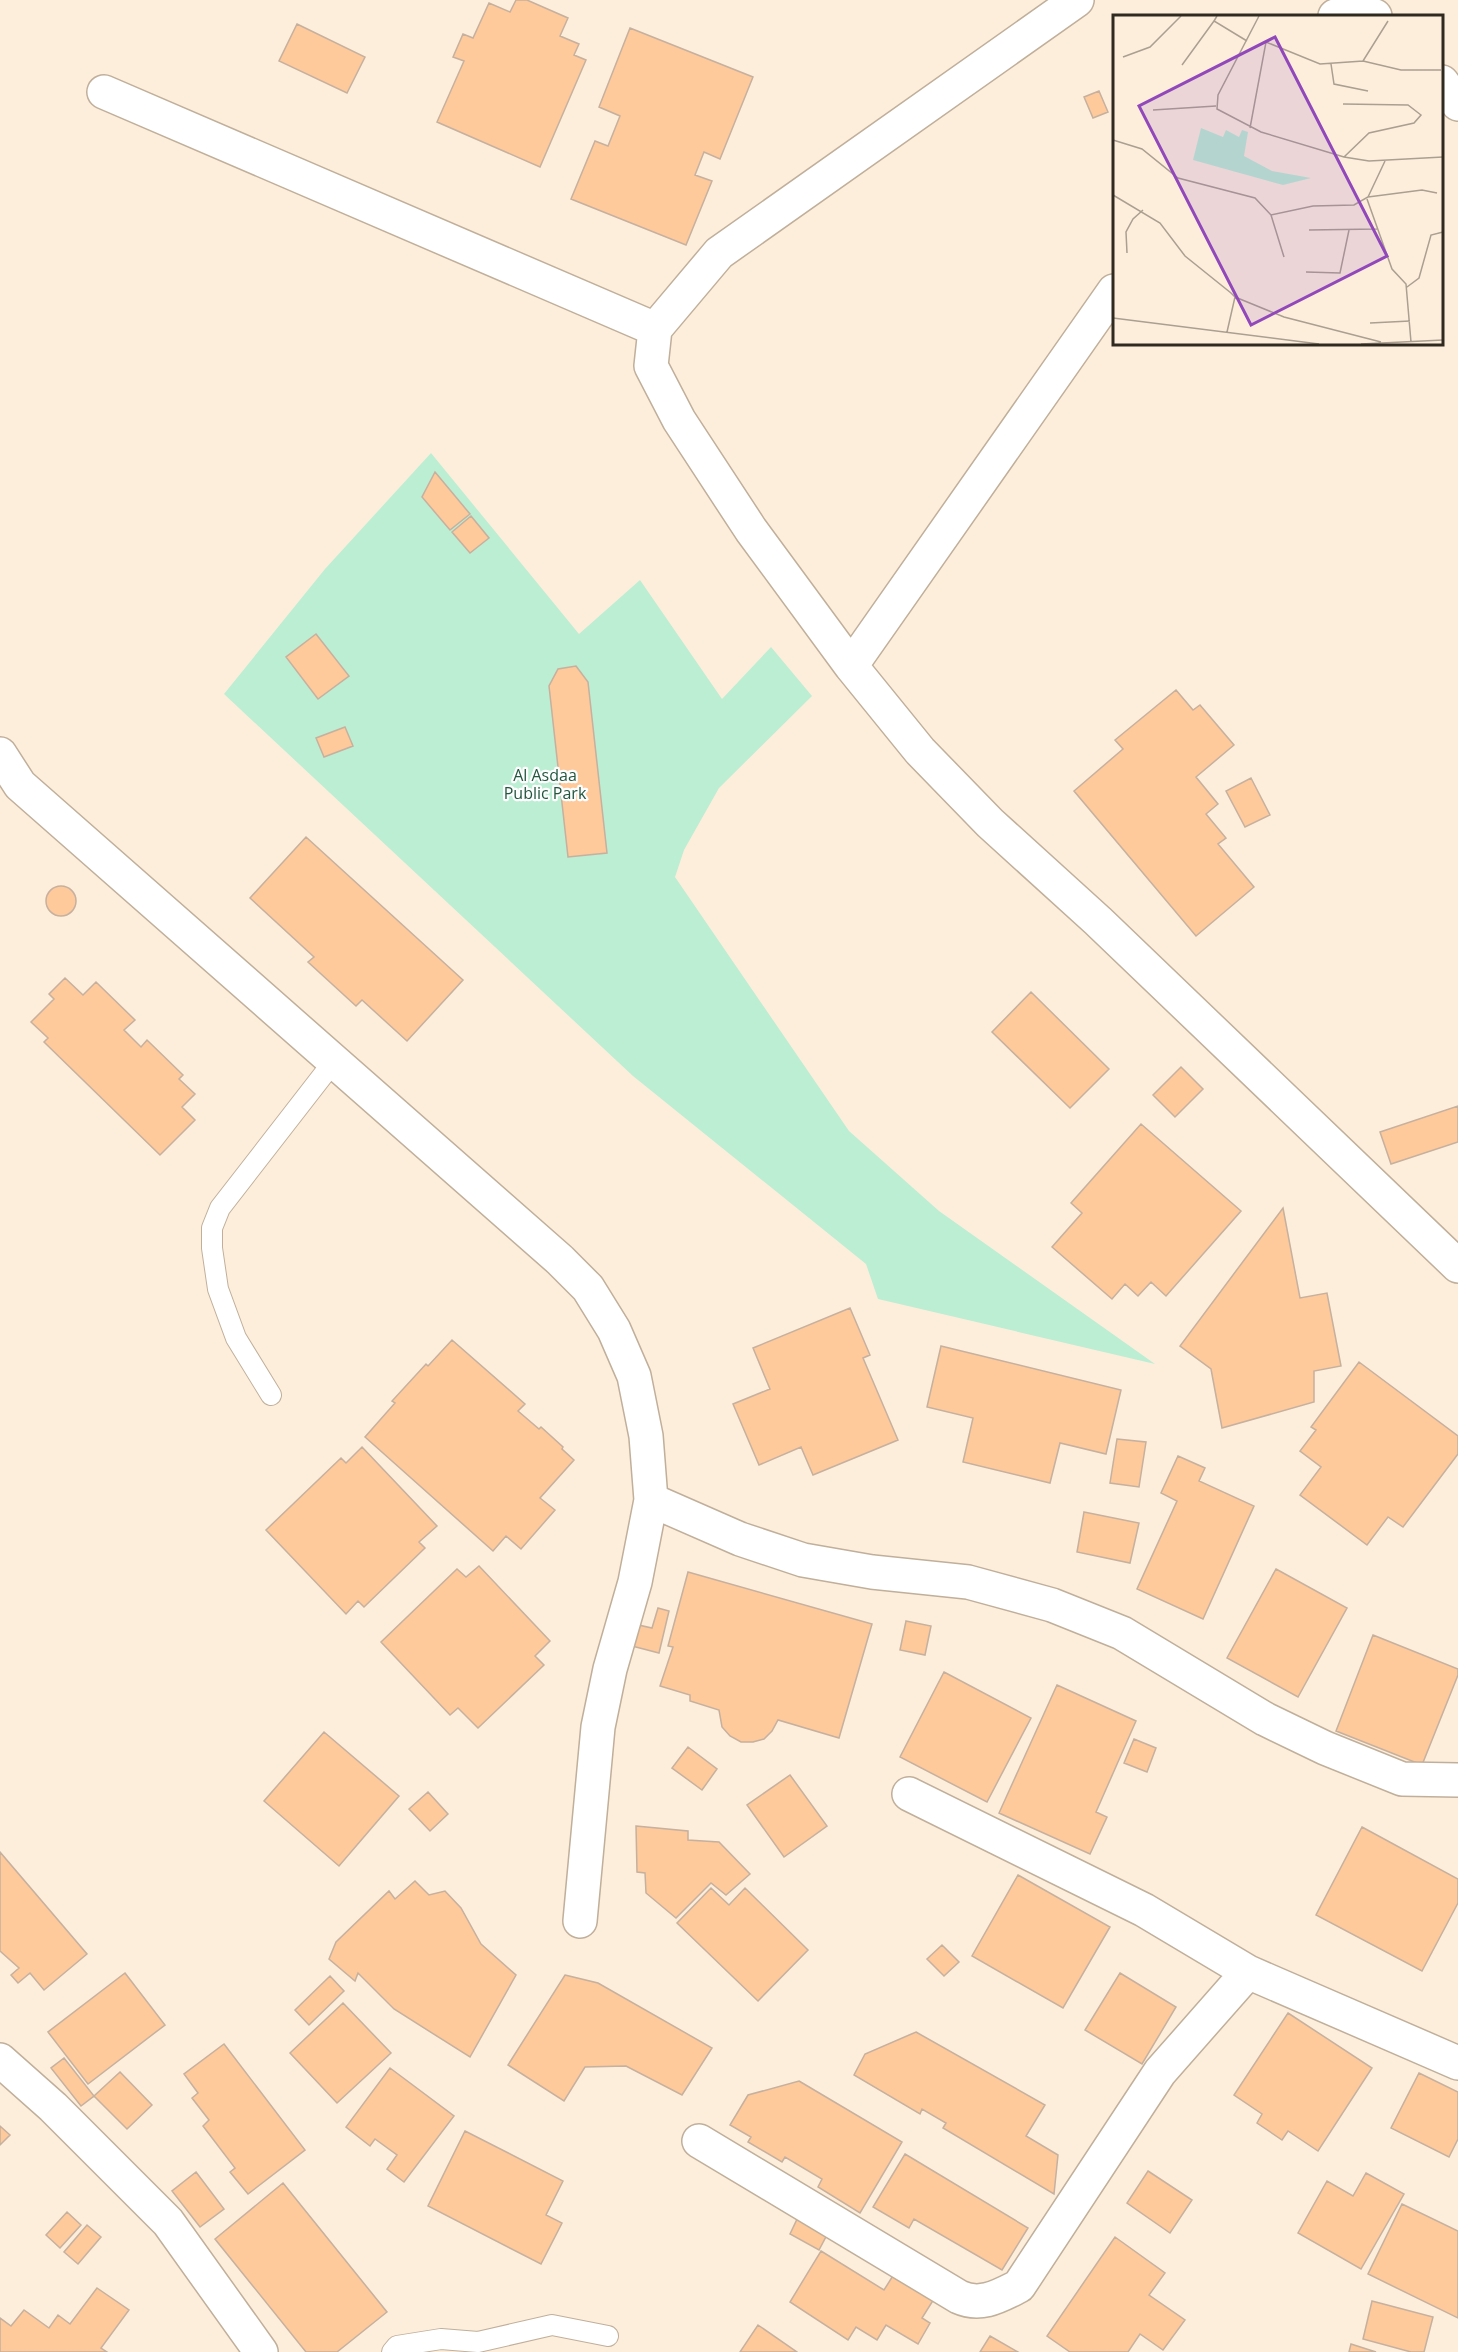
<svg xmlns="http://www.w3.org/2000/svg" width="1458" height="2352" viewBox="0 0 1458 2352" font-family="'Open Sans',sans-serif">
<style>
.green{fill:#bbeed3}
.building{fill:#fec99b;stroke:#c6b09e;stroke-width:1.5}
.lines{fill:none;stroke-linecap:round;stroke-linejoin:round}
.lane-casing{stroke:#c0af9a;stroke-width:22}
.street-casing{stroke:#c0af9a;stroke-width:36}
.lane{stroke:#fff;stroke-width:20}
.street{stroke:#fff;stroke-width:33}
.labels{text-anchor:middle;dominant-baseline:central;stroke-width:4.5;stroke-linejoin:round;paint-order:stroke}
.park-label{font-size:16px;fill:#22563f;stroke:#fdfdfd}
.inset-road{fill:none;stroke:#ab9f91;stroke-width:1.5}
.view{fill:#9048ba;fill-opacity:0.15;stroke:#9048ba;stroke-width:3}
.inset-edge{fill:none;stroke:#2f2920;stroke-width:3}
</style>
<rect width="100%" height="100%" fill="#fdeedc"/>
<!-- green -->
<path class="green" d="M431 453 579 634 640 580 722 699 771 647 812 696 719 788 684 850 675 877 849 1131 939 1211 1155 1364 878 1299 866 1264 633 1076 224 694 325 569Z"/>
<!-- building -->
<path class="building" d="M516 0H527L568 18 560 36 579 44 574 55 586 60 540 167 437 122 464 61 453 57 463 34 473 38 489 3 510 12Z
M297 24 365 57 347 93 279 61Z
M630 28 753 77 720 159 704 152 695 175 712 181 686 245 571 199 595 141 608 146 620 116 599 107Z
M1099 91 1108 112 1093 118 1084 97Z
M435 472 470 514 450 530 422 497Z
M471 516 489 538 470 553 452 532Z
M316 634 349 676 318 699 286 657Z
M576 666 588 682 607 853 568 857 549 686 558 669Z
M1176 690 1193 710 1200 705 1234 745 1196 777 1218 804 1206 814 1226 838 1218 844 1254 887 1196 936 1074 791 1123 749 1115 740Z
M345 727 353 746 324 757 316 738Z
M1251 778 1270 815 1245 827 1226 791Z
M306 837 463 980 407 1041 362 1000 356 1006 308 962 314 957 250 898Z
M46 901a15 15 0 1 1 30 0a15 15 0 1 1-30 0Z
M65 978 83 995 96 982 135 1020 124 1030 141 1047 147 1040 183 1075 179 1079 195 1094 182 1107 195 1120 160 1155 44 1042 48 1038 31 1022 54 999 49 994Z
M1031 992 1109 1069 1070 1108 992 1032Z
M1181 1067 1203 1089 1175 1117 1153 1095Z
M1458 1106V1142L1391 1164 1380 1132Z
M1141 1124 1241 1211 1166 1296 1151 1282 1138 1296 1125 1284 1112 1299 1052 1247 1082 1213 1071 1203Z
M1283 1208 1300 1298 1327 1293 1341 1366 1314 1371V1402L1222 1428 1211 1369 1180 1346Z
M850 1308 870 1355 863 1358 898 1440 813 1475 801 1447 759 1465 733 1404 770 1389 753 1348Z
M452 1340 525 1404 518 1411 539 1429 541 1427 563 1447 562 1449 574 1460 540 1498 555 1510 521 1549 506 1536 493 1551 365 1437 395 1403 392 1401 426 1364 428 1366Z
M941 1346 1121 1390 1106 1454 1060 1443 1050 1483 963 1462 973 1418 927 1407Z
M1359 1362 1458 1436V1454L1403 1527 1388 1517 1367 1545 1300 1495 1321 1467 1300 1451 1316 1430 1311 1427Z
M1117 1439 1146 1442 1139 1487 1110 1483Z
M362 1447 437 1526 419 1542 425 1548 364 1607 358 1601 346 1614 266 1530 341 1458 346 1463Z
M1178 1456 1205 1468 1199 1481 1254 1506 1203 1619 1137 1589 1177 1501 1161 1493Z
M1084 1512 1139 1523 1130 1563 1077 1552Z
M479 1566 550 1641 535 1656 544 1665 478 1728 458 1708 450 1715 381 1642 457 1569 466 1577Z
M1276 1569 1347 1608 1298 1697 1227 1658Z
M688 1572 872 1624 839 1738 778 1720 772 1731 764 1739 753 1742H741L730 1736 722 1727 719 1710 690 1701V1695L660 1686 673 1647 668 1646Z
M658 1608 669 1611 659 1653 628 1645 634 1624 652 1628Z
M906 1621 931 1626 925 1655 900 1650Z
M1373 1635 1458 1669V1675L1422 1765 1336 1731Z
M944 1672 1031 1718 987 1802 900 1757Z
M1057 1685 1136 1721 1096 1812 1107 1817 1090 1854 999 1813Z
M324 1732 399 1796 339 1866 264 1801Z
M1134 1739 1156 1748 1147 1772 1124 1763Z
M688 1747 717 1769 702 1790 672 1768Z
M790 1775 827 1826 784 1857 747 1805Z
M428 1792 448 1814 430 1831 409 1809Z
M636 1826 688 1831V1840L719 1842 750 1874 726 1895 711 1883 676 1918 646 1893 645 1873 637 1872Z
M1362 1827 1458 1879V1903L1422 1971 1316 1915Z
M0 1852 87 1954 44 1990 30 1973 18 1983 11 1975 19 1968 0 1951Z
M1018 1875 1110 1927 1063 2008 972 1956Z
M415 1881 429 1895 445 1891 461 1908 481 1944 516 1975 470 2057 394 2009 358 1973 355 1981 329 1959 336 1942 389 1891 395 1899Z
M711 1888 729 1905 745 1888 808 1950 758 2001 677 1923Z
M942 1945 959 1962 944 1976 927 1959Z
M125 1973 165 2025 88 2084 48 2032Z
M1120 1973 1176 2007 1142 2064 1085 2030Z
M565 1975 598 1983 712 2048 682 2095 626 2066 585 2067 564 2101 508 2065Z
M330 1976 344 1991 309 2025 295 2010Z
M343 2003 391 2053 337 2103 290 2053Z
M1288 2013 1372 2068 1318 2151 1288 2131 1282 2140 1257 2123 1262 2114 1234 2095Z
M916 2032 1045 2105 1026 2136 1058 2155 1054 2194 943 2128 946 2123 922 2109 920 2114 854 2075 865 2054Z
M224 2044 305 2150 248 2194 230 2172 235 2168 203 2126 209 2120 192 2098 198 2093 184 2074Z
M64 2058 94 2096 81 2106 51 2068Z
M390 2068 454 2116 404 2182 387 2169 397 2155 375 2139 370 2146 346 2127Z
M120 2072 152 2105 127 2129 94 2096Z
M1419 2073 1458 2092V2139L1449 2157 1391 2128Z
M799 2081 902 2142 860 2213 818 2187 822 2179 785 2157 782 2162 748 2142 751 2137 730 2125 748 2095Z
M0 2126 10 2135 0 2145Z
M465 2131 563 2181 546 2215 562 2223 541 2264 428 2206Z
M905 2154 1028 2228 1002 2270 914 2219 909 2228 873 2207Z
M1148 2171 1192 2200 1170 2233 1127 2203Z
M196 2172 224 2209 200 2227 172 2191Z
M1366 2173 1404 2194 1361 2269 1298 2233 1327 2181 1353 2196Z
M283 2183 387 2312 337 2352H306L215 2239Z
M1402 2204 1458 2231V2318L1368 2274Z
M67 2212 81 2225 60 2248 46 2235Z
M799 2215 829 2231 819 2250 790 2234Z
M87 2225 101 2237 78 2264 64 2252Z
M1115 2237 1165 2273 1149 2295 1185 2320 1163 2350 1140 2334 1128 2352H1070L1047 2336Z
M821 2251 884 2290 899 2266 939 2291 922 2318 930 2323 918 2344 886 2325 877 2340 856 2327 848 2340 790 2302Z
M97 2288 129 2310 101 2348 107 2352H0V2318L11 2326 24 2310 49 2328 58 2315 70 2324Z
M1372 2301 1433 2317 1424 2352H1411L1363 2339Z
M758 2325 797 2352H740Z
M990 2336 1018 2352H980Z
M1351 2344 1376 2352H1349Z"/>
<g class="lines">
<defs>
<path id="lane" d="M271 1395 236 1338 218 1289 212 1248V1228L220 1208 334 1061
M392 2352 397 2346 441 2339 478 2342 552 2325 608 2336"/>
<path id="street" d="M1077 0 719 253 655 329 651 366 679 420 751 530 851 666 920 751 990 823 1098 921 1458 1266
M1335 16 1357 9 1375 16
M1442 82 1458 104
M104 92 655 329
M851 666 1114 291
M0 754 20 785 560 1260 588 1288 614 1330 634 1376 646 1436 651 1500 740 1539 803 1560 872 1572 968 1582 1052 1605 1122 1633 1265 1719 1325 1748 1402 1779 1458 1780
M909 1794 1144 1910 1248 1972 1458 2063
M580 1921 598 1727 610 1669 635 1582 651 1500
M0 2060 53 2107 168 2222 261 2352
M699 2141 959 2297C981 2307 999 2296 1019 2286L1160 2072 1248 1972"/>
</defs>
<!-- lane casing -->
<use href="#lane" class="lane-casing"/>
<!-- street casing -->
<use href="#street" class="street-casing"/>
<!-- lane -->
<use href="#lane" class="lane"/>
<!-- street -->
<use href="#street" class="street"/>
</g>
<g class="labels">
<!-- park labels -->
<g class="park-label">
<text x="545" y="775">Al Asdaa<tspan x="545" dy="18">Public Park</tspan></text>
</g>
</g>
<!-- overview -->
<g transform="translate(1113 15)">
<rect width="330" height="330" fill="#fdeedc"/>
<path d="M88 113 110 122 113 115 126 122 129 115 135 117 131 141 159 156 198 163 170 170 80 145Z" fill="#bbeed3"/>
<path class="inset-road" d="M104 1 101 6 134 26M146 1 105 80 104 94 148 117 231 142 256 146 330 142M10 42 37 32 68 1M250 46 288 55H328M218 49 221 69 255 76M69 50 101 6M230 89 295 90 308 100 301 108 256 118 231 142M40 95 103 91M137 113 153 27 207 49 250 46 275 6M0 125 29 134 65 163 142 183 158 200 200 191 241 190 255 182 272 146M0 180 47 208 72 241 118 278 122 282 114 317M255 182 309 175 324 178M254 184 279 254 293 269 298 327M158 200 171 242M196 215 264 214M14 238 13 217 20 204 30 195M193 257 227 258 236 215M294 272 306 263 318 220 330 217M122 282 171 302 268 327M0 303 206 329M257 308 297 306M248 329 330 325"/>
<path class="view" d="M162 22 274 241 138 310 26 91Z"/>
<rect width="330" height="330" class="inset-edge"/>
</g>
</svg>
